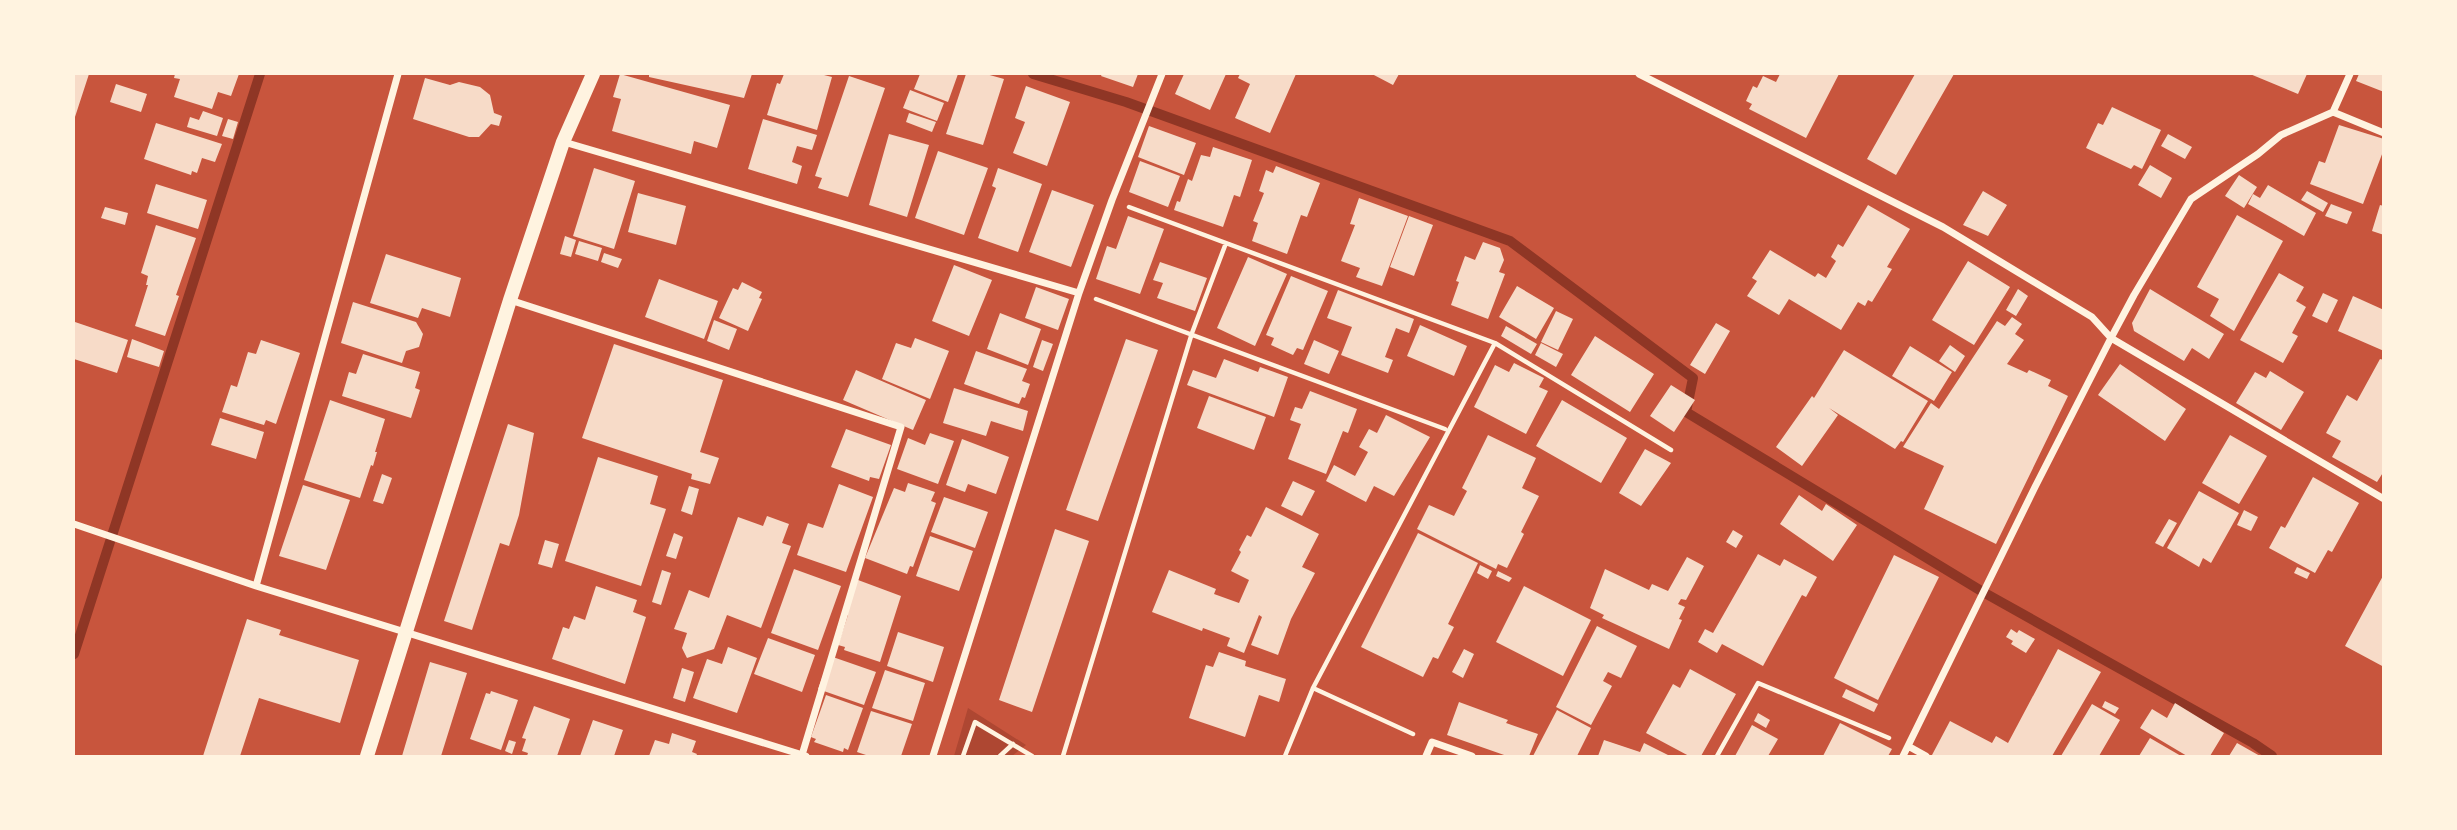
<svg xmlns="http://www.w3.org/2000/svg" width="2457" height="830" viewBox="0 0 2457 830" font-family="Quicksand,sans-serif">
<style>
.green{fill:#ae4732}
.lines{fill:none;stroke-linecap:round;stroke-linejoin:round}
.stream{stroke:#8f3625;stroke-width:10}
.building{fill:#f7dbc8}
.path{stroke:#fff3e0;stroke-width:4.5}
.minor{stroke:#fff3e0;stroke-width:7}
.secondary{stroke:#fff3e0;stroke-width:14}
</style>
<rect width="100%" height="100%" fill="#c8553d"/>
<!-- green -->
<path class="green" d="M968 708 1026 745 1012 756H954Z"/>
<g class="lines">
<!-- stream -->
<path class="stream" d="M1033 74 1126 102 1510 241 1693 378 1686 412 1983 592 2253 743 2272 756
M74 654 260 74"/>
</g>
<!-- building -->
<path class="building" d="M74 74H89L74 120Z
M175 74H239L231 96 218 92 212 109 174 97 180 79 174 78Z
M620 74 730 105 717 148 694 141 691 154 612 131 621 99 613 97Z
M649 74H752L744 98 649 77Z
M784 74H820L832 77 817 130 767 115 777 83 780 84Z
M920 74H958L948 102 914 89Z
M966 74H986L1004 79 983 145 946 134Z
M1102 74H1138L1133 87 1101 76Z
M1184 74H1226L1210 110 1175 94Z
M1240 74H1296L1270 133 1235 118 1250 84 1238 78Z
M1372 74H1399L1393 85Z
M1780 74H1839L1806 138 1749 109 1752 104 1746 101 1753 86 1757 88 1763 76 1776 82Z
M1915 74H1954L1896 175 1867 159Z
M2250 74H2307L2298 94Z
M2359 74H2384V92L2356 81Z
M849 76 885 88 848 197 818 188 822 178 815 176Z
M425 78 450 85 459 82 480 87 490 95 494 113 502 116 499 126 491 124 479 137H469L413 119Z
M116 84 147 94 141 112 110 102Z
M1026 86 1070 102 1047 166 1013 153 1025 122 1015 118Z
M910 90 944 103 937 121 903 108Z
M2112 107 2161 130 2142 169 2134 165 2131 169 2086 148 2098 123 2103 125Z
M203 111 223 118 217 136 187 127 190 117 199 120Z
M909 113 936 122 932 132 906 122Z
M228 119 238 122 233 139 222 136Z
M763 119 817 135 812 150 797 146 792 162 802 166 797 184 748 169Z
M156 123 222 144 215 162 202 158 197 173 192 171 191 175 144 159Z
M2339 125 2384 139V149L2363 204 2310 184 2319 161 2325 163Z
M1149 126 1196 143 1184 175 1138 157Z
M889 134 929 145 907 217 869 205Z
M2168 134 2192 147 2185 159 2161 146Z
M1213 147 1252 160 1240 197 1234 195 1223 227 1174 210 1177 201 1180 202 1188 179 1192 181 1201 155 1210 157Z
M938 151 988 168 964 235 915 218Z
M1140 161 1180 176 1168 207 1129 192Z
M2150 165 2172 178 2161 198 2138 185Z
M1276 166 1320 183 1307 217 1301 215 1287 254 1252 241 1258 223 1253 221 1264 193 1259 191 1266 170 1273 173Z
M594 168 635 181 614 249 573 236Z
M998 168 1042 184 1018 252 978 238 996 188 992 186Z
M2239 175 2257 187 2244 208 2225 196Z
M156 184 207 200 198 229 147 213Z
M2268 185 2316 213 2304 236 2248 204 2253 194 2260 198Z
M1052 190 1094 205 1071 267 1029 252Z
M1983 191 2007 205 1988 236 1963 225Z
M2307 191 2328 203 2323 212 2301 200Z
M638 193 686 206 676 245 628 232Z
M1359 198 1408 216 1382 286 1356 277 1360 268 1341 261 1355 225 1350 224Z
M2331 204 2352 212 2347 224 2325 216Z
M1868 205 1910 229 1887 267 1892 269 1872 302 1868 300 1865 306 1858 302 1841 330 1789 299 1779 315 1747 296 1757 281 1752 278 1770 250 1815 277 1818 273 1826 278 1836 261 1831 257 1838 244 1843 247Z
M2380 205 2384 206V235L2372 231Z
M105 207 128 213 125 225 101 218Z
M2237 215 2283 241 2234 331 2210 316 2219 299 2197 287Z
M1128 216 1164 229 1140 294 1096 279 1107 246 1116 249Z
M1409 216 1433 225 1414 276 1390 267Z
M156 225 196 238 176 295 179 296 165 336 135 326 148 285H146L148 276 141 273Z
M565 236 576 240 571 257 560 254Z
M579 241 602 248 598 261 575 254Z
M1483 242 1500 248 1504 260 1499 272 1505 274 1488 319 1451 305 1459 282 1456 281 1465 256 1475 260Z
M604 253 622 259 618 268 601 262Z
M386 254 461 278 450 317 422 308 418 318 370 303Z
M1248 257 1287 274 1255 346 1217 328Z
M1968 261 2010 287 1974 345 1932 320Z
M1160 262 1207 278 1195 311 1157 298 1163 283 1153 280Z
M954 265 992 280 969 336 932 321Z
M2279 273 2304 287 2296 301 2306 307 2292 333 2298 336 2283 363 2240 340Z
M1291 276 1328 291 1303 350 1297 348 1293 355 1271 345 1274 338 1266 335Z
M659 279 718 301 704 339 645 317Z
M742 282 762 292 759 298 762 299 748 331 719 318 733 288 738 290Z
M1517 286 1554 308 1536 339 1499 317Z
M1036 287 1069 299 1058 330 1025 318Z
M2018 289 2028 296 2016 316 2006 310Z
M2150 289 2224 334 2209 359 2192 348 2184 361 2134 331 2132 323Z
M1338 290 1414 319 1409 333 1396 328 1385 357 1393 360 1388 373 1341 355 1352 327 1327 318Z
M2323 293 2338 300 2327 323 2312 316Z
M2353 296 2384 310V351L2338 331Z
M353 302 416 322 423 334 419 347 406 351 402 363 341 343Z
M1556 311 1573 319 1558 350 1541 342Z
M1000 313 1041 329 1028 365 987 349Z
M2012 317 2022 324 2015 334 2024 340 2007 364 2027 373 2029 370 2051 380 2048 386 2068 396 1996 544 1924 509 1944 466 1903 447 1931 403 1939 409 1997 321 2005 326Z
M714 320 737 329 729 350 707 341Z
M75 322 128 340 117 373 74 359Z
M1716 323 1730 331 1705 374 1690 365Z
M1420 325 1467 346 1454 376 1407 356Z
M1506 326 1537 344 1531 354 1501 336Z
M1595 336 1654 374 1630 412 1571 375Z
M915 338 949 351 930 399 882 379 896 343 911 348Z
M132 339 164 351 159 367 127 357Z
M1126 339 1158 350 1098 521 1066 510Z
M261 340 300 353 276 424 266 420 264 425 222 412 231 385 237 387 248 352 256 354Z
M1042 340 1053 344 1043 371 1033 367Z
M1314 340 1339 351 1329 374 1304 364Z
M1541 343 1563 354 1556 367 1535 355Z
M614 344 723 380 700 452 719 458 710 484 691 479 692 474 582 438Z
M1950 345 1965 356 1955 372 1939 361Z
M1910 346 1952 372 1934 401 1892 376Z
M1844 350 1928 401 1903 442 1901 441 1895 449 1829 408 1838 415 1802 466 1776 447 1812 396 1814 398Z
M976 351 1027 369 1022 381 1030 384 1025 398 1022 397 1019 404 964 384Z
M363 354 420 372 415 388 420 390 411 418 342 396 349 372 356 374Z
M1224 359 1258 372 1260 367 1288 377 1274 417 1187 385 1193 370 1216 378Z
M2380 359 2384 360V471L2377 482 2332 457 2341 441 2326 433 2347 395 2357 401Z
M1514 363 1544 378 1539 387 1548 391 1526 434 1474 407 1495 365 1509 372Z
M2120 364 2186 409 2165 441 2098 395Z
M856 370 926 400 913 430 843 400Z
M2270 371 2304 392 2281 430 2236 403 2255 372 2266 378Z
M1671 385 1695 400 1674 432 1650 416Z
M954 388 1028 411 1023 431 991 421 986 436 943 423Z
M1310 391 1357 409 1348 433 1343 431 1326 474 1288 459 1301 424 1290 420 1295 407 1302 409Z
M1209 396 1266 417 1254 450 1197 428Z
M330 400 385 419 375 452H377L373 466 371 465 360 498 304 480Z
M1562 400 1627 438 1601 483 1536 446Z
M1386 415 1430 437 1394 496 1374 486 1366 502 1326 481 1334 465 1355 476 1368 452 1359 447 1369 429 1377 433Z
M220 418 264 432 256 459 211 445Z
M508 424 534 433 519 515 509 546 500 543 472 630 444 621Z
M846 429 891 445 879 479 870 477 869 481 831 467Z
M930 433 954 441 938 484 897 469 908 438 925 445Z
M1488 435 1536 458 1522 488 1539 496 1521 532 1524 534 1507 568 1498 564 1496 569 1417 529 1429 505 1454 516 1467 491 1462 488Z
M2230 435 2267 456 2239 504 2202 483Z
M962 439 1009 457 996 494 968 484 965 492 946 485Z
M1645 449 1671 463 1641 506 1619 493Z
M598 457 658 476 650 504 666 509 641 586 565 561Z
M382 474 392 478 383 504 373 501Z
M2313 477 2359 503 2332 552 2328 550 2315 573 2269 548 2281 526 2285 528Z
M1293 481 1315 491 1302 516 1281 506Z
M908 483 935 492 931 501 936 503 913 567 910 566 907 574 865 558 894 488 905 492Z
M839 484 873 497 846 572 797 555 808 523 823 528Z
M303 485 350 500 326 570 279 556Z
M689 486 699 489 692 515 681 511Z
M2199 491 2239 513 2211 563 2203 558 2199 567 2167 548Z
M1799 495 1822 511 1826 504 1857 525 1833 561 1780 524Z
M944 497 988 512 975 548 931 532Z
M1266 507 1319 534 1302 567 1315 573 1291 619 1278 655 1251 645 1262 617 1259 615 1244 653 1227 646 1230 638 1203 628 1202 631 1152 612 1169 570 1216 589 1214 594 1239 603 1249 580 1231 571 1241 552 1239 550 1247 535 1251 537Z
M2244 510 2258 517 2251 531 2237 525Z
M767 516 789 524 782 543 791 546 761 628 727 615 714 649 687 658 682 648 687 633 674 629 689 590 709 598 738 517 763 526Z
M2169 519 2177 523 2163 547 2155 543Z
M1055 529 1089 541 1032 712 999 700Z
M1733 530 1743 536 1736 548 1726 542Z
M674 533 683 537 676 559 666 556Z
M1418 533 1478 563 1448 624 1454 627 1438 659 1433 657 1423 677 1361 647Z
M930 536 973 551 959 591 916 576Z
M545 540 559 544 552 568 538 564Z
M1758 554 1780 566 1784 559 1817 577 1806 597 1802 595 1763 666 1722 644 1717 653 1698 642 1705 629 1713 633Z
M1894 555 1939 577 1878 700 1834 678Z
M1687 557 1704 566 1686 600 1681 599 1678 604 1685 607 1679 619 1682 620 1669 649 1602 618 1604 615 1590 608 1605 569 1649 590 1652 584 1668 591Z
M1480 565 1492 571 1488 579 1477 573Z
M2297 567 2310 573 2307 579 2294 573Z
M794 569 841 586 818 650 771 633Z
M662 570 671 573 661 605 652 602Z
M1498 571 1512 578 1509 582 1496 576Z
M2384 574V667L2345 646Z
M858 580 901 596 880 662 844 650 845 647 838 645 848 615 845 614Z
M596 586 637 600 633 612 646 617 625 684 552 659 563 627 569 629 574 616 585 620Z
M1524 586 1591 620 1563 676 1496 642Z
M247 619 281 630 279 635 359 660 340 723 259 698 240 756H203Z
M1597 626 1637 646 1621 678 1608 672 1603 681 1612 686 1591 725 1556 707Z
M2011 629 2017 633 2019 630 2035 639 2026 653 2011 644 2013 641 2006 637Z
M898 632 944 647 933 682 887 666Z
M768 638 815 655 802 692 754 674Z
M728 647 757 658 737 713 693 698 707 659 722 664Z
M1464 649 1474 654 1463 678 1452 672Z
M2058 649 2101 672 2052 756 1932 755 1950 721 1992 743 1996 736 2008 743Z
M1219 652 1246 661 1245 666 1286 679 1279 702 1259 695 1245 737 1189 718 1206 665 1213 667Z
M830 656 876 672 864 705 818 689Z
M430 662 467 673 441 756H402Z
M682 668 694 672 685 702 673 698Z
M1690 669 1736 694 1701 756H1689L1646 733 1673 684 1680 688Z
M885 670 925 683 913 721 872 708Z
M1846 689 1878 704 1874 712 1842 697Z
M491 691 518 700 501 750 470 739 486 693 490 694Z
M826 695 863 708 848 750 844 748 843 752 814 742 816 739 811 737Z
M2105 701 2119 708 2115 714 2102 707Z
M1459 702 1508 720 1506 723 1538 734 1529 756H1507L1447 735Z
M2175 703 2224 733 2210 756H2187L2140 728 2152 709 2167 718Z
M2092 704 2120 720 2099 756H2061Z
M534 706 570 719 557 756H527L528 753 522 751 526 739 522 738Z
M1557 710 1591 728 1577 756H1533Z
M871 711 912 724 901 756H869L857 752Z
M1758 713 1770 720 1766 728 1754 721Z
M593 720 623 730 614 756H580Z
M1840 723 1892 749 1888 756H1823Z
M1752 725 1778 739 1768 756H1735Z
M672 733 696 741 692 752 697 754 696 756H649L655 740 669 744Z
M2150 738 2181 756H2139Z
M509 740 516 742 512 754 505 751Z
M1604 740 1640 752 1644 743 1670 756H1598Z
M2237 743 2260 756H2229Z"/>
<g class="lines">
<!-- path -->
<path class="path" d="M1129 207 1495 343 1671 450
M1096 299 1445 429
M1413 734 1313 688 1495 343
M963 756 975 722 1032 756
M1000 756 1013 744
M1063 756 1192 333 1226 243
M1285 756 1313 688
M1717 756 1758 683 1889 738"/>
<!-- minor -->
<path class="minor" d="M1639 74 1943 227 2092 317 2111 338 2384 499
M2333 112 2384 133
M564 142 1079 293
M510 300 901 427 802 755
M74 524 256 586 806 756
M256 586 398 74
M1908 746 1926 756
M933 756 1079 293 1112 200 1162 74
M1426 756 1432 742 1472 756
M1903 756 2035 487 2111 338 2134 295 2191 199 2258 154 2281 135 2333 112 2350 74"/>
<!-- secondary -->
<path class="secondary" d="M367 756 510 300 563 142 593 74"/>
</g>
<!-- border -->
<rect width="2457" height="830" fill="none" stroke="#fff3e0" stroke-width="150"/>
</svg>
